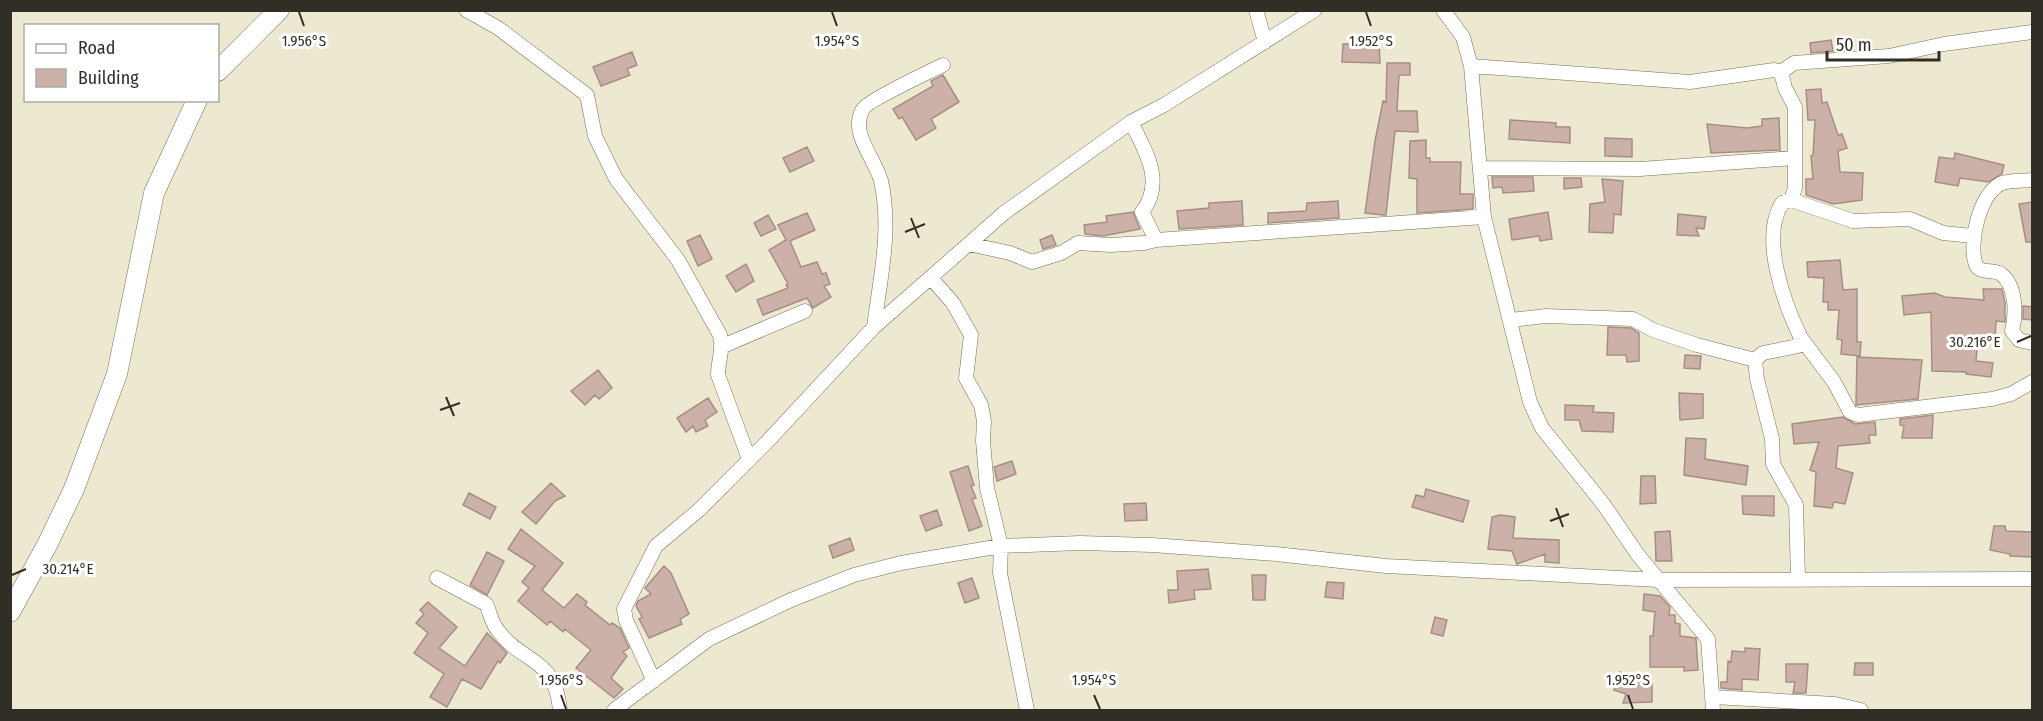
<svg xmlns="http://www.w3.org/2000/svg" width="2043" height="721" viewBox="0 0 2043 721" font-family="'Fira Sans Condensed',sans-serif">
<style>
.building{fill:#cbb1a7;stroke:#a78e85;stroke-width:1.5}
.lines{fill:none;stroke-linecap:round;stroke-linejoin:round}
.street-casing{stroke:#74705a;stroke-width:15}
.secondary-casing{stroke:#74705a;stroke-width:21}
.street{stroke:#fff;stroke-width:14}
.secondary{stroke:#fff;stroke-width:20}
.ticks{fill:none;stroke:#312f25;stroke-width:2}
.ticks-label{font-size:15px;text-anchor:middle;fill:#312f25;stroke:#fff;stroke-width:6;stroke-linejoin:round;paint-order:stroke}
</style>
<rect width="100%" height="100%" fill="#ede9d0"/>
<!-- building -->
<path class="building" d="M1831 40 1833 51 1811 53 1810 43Z
M1343 44H1379L1380 63 1342 62Z
M632 52 637 65 627 69 630 75 601 86 593 67Z
M1387 63H1410V75H1399L1397 111H1417L1418 132 1395 131 1386 215H1383L1365 213 1375 141 1383 101 1386 102Z
M943 75 959 102 931 119 936 128 916 140 902 117 899 119 893 109 933 86 931 81Z
M1821 89 1822 103 1827 102 1838 135 1842 134 1847 148 1838 151 1840 172 1863 173 1862 200 1833 204 1806 195V179H1813L1811 156 1813 155 1815 120H1808L1806 90Z
M1779 118 1780 150 1711 153 1707 124 1747 128 1762 126V119Z
M1510 120 1556 123V127H1570V143L1509 139Z
M1605 138 1632 139V157L1605 156Z
M1426 140V158H1430V162H1461L1460 194H1473V209L1417 213V179L1409 178 1410 141Z
M807 147 814 161 790 172 783 158Z
M1955 153 2004 165 2002 174 1989 182 1960 178 1958 186 1935 182 1939 157 1954 159Z
M1492 177H1533L1534 191 1503 193 1502 187 1493 188Z
M1564 178H1581L1582 187 1564 189Z
M1602 179 1623 181 1621 215 1614 214 1613 233 1589 232 1590 204 1605 202Z
M1242 201 1243 225 1179 229 1177 211 1209 208V203Z
M1338 201 1339 218 1268 223V213L1306 211 1307 203Z
M2032 202V242H2026L2019 204Z
M1133 212 1140 229 1103 236 1085 234 1084 225 1107 222 1106 216Z
M1548 212 1552 239 1540 241 1539 236 1512 240 1509 219Z
M807 213 815 230 790 241 801 267 817 262 822 274 826 273 830 284 824 286 831 297 813 308 807 298 763 315 757 300 788 288 786 285 788 284 769 250 786 240 778 225Z
M1678 214 1706 217 1704 229 1696 228 1699 236 1677 235Z
M768 215 776 229 761 236 754 223Z
M700 235 712 259 698 266 687 241Z
M1052 235 1056 245 1043 249 1040 240Z
M1840 260 1843 290 1857 289V342H1861L1860 356 1841 354 1842 340 1837 339 1839 310H1828V302H1823L1824 278 1808 277 1807 262Z
M746 264 754 281 736 292 726 276Z
M1983 289H2002L2005 303V322L1996 321 1995 339 1978 337 1976 361 1993 363 1991 377 1966 374V372L1932 371 1931 312 1904 315 1902 296 1935 293 1945 297 1984 300Z
M2023 306 2032 307V320L2023 319Z
M1608 327 1631 328 1639 333V361L1627 362 1626 355H1607Z
M1685 355 1701 356 1700 369 1684 368Z
M1857 357 1922 360 1918 399 1856 405Z
M598 370 612 388 599 399 595 395 585 405 571 391Z
M1679 393 1703 394V418L1680 420Z
M708 398 717 412 705 420 708 426 696 432 693 426 686 432 677 418Z
M1565 405 1594 406 1593 412 1614 413 1613 432 1582 431 1579 420H1565Z
M1933 415 1932 438H1902L1904 426 1900 425V419Z
M1843 417 1855 424 1875 422 1876 435H1869L1870 443 1838 446 1836 468 1853 473 1845 504 1834 502 1832 508 1814 506 1816 472 1810 470 1819 442 1794 444 1792 424Z
M1686 438 1706 439 1705 459 1748 466 1746 485 1684 475Z
M1012 461 1016 474 997 481 994 467Z
M968 466 974 485 971 486 976 498 972 499 982 526 969 531 950 472Z
M1641 476H1655L1656 503 1640 504Z
M551 483 565 496 555 501 536 524 522 512Z
M1426 489 1469 501 1463 522 1412 507 1416 495 1424 497Z
M469 493 496 507 490 519 463 505Z
M1742 496H1774V516L1743 514Z
M1146 503 1147 520 1125 521 1124 504Z
M937 510 942 525 926 531 920 516Z
M1500 515 1515 517 1513 538 1559 540V563L1545 562V554L1517 564 1512 551 1488 549 1492 517Z
M1994 526H2005L2006 531 2032 532V557L2010 556V554L1990 550Z
M521 529 563 563 542 590 564 608 577 594 587 602 585 605 610 625 612 623 620 628 629 648 623 652 627 656 611 678 623 689 614 698 576 668 591 650 565 629 563 632 550 621 547 625 518 601 529 588 522 582 535 566 508 549Z
M1670 531 1672 561H1656L1655 532Z
M850 538 854 550 833 558 829 546Z
M487 552 504 561 487 595 470 585Z
M664 566 671 573 689 614 680 619 682 624 649 638 639 619 642 617 636 606 638 601 651 594 645 588Z
M1208 569 1211 589 1194 590 1195 599 1169 603 1168 590H1178L1177 571Z
M1252 575H1266L1265 600H1253Z
M972 578 979 598 965 603 958 583Z
M1327 582 1344 583 1343 599 1325 597Z
M1644 594 1660 596 1670 607 1669 615H1675V623L1680 624V636L1696 638 1698 670 1684 671V667H1650V636H1653L1655 612 1643 610Z
M428 602 457 627 439 648 465 666 487 633 507 653 500 663 498 661 481 689 462 679 447 707 430 697 444 674 414 653 428 633 416 623 424 614 420 610Z
M1435 617 1447 620 1443 636 1431 633Z
M1745 648 1760 649 1758 680 1742 679V690L1721 688V682H1727L1728 661 1731 662 1732 651 1745 652Z
M1855 663H1873V675H1854Z
M1786 664H1808L1806 693H1793L1795 682H1786Z
M1620 672 1652 683V702L1623 703 1626 694 1614 690Z"/>
<g class="lines">
<defs>
<path id="street" d="M466 10 498 28 587 95 595 136 616 179 678 260 720 335C724 349 718 360 718 375L749 459
M1256 10 1265 42
M1443 10 1463 37 1471 66 1484 217 1530 402 1542 428 1604 505 1638 555 1708 639 1713 710
M1471 66 1690 82 1774 70 1781 72 1794 63 1889 56 1944 44 2032 32
M1781 72 1785 88 1795 107V188L1791 200 1782 203C1760 238 1784 303 1801 338L1798 346 1763 353 1755 360 1757 379 1772 439 1773 464 1796 505 1798 578
M1131 122C1146 152 1165 182 1142 212L1156 240
M1480 168 1640 169 1794 158
M2032 180C2023 181 2008 180 2000 184 1979 196 1968 244 1976 265 1980 274 1994 269 2001 274 2017 286 2016 315 2012 331L2019 340 2032 343
M1791 200 1853 221 1910 219 1943 233 1973 236
M969 244 1010 253 1032 262 1061 253 1078 243 1110 245 1144 243 1156 240 1484 217
M931 278 953 303 971 335 966 378 981 405 984 421 983 441 987 488 1001 546 1000 573 1027 710
M1510 320 1546 316 1633 319 1653 330 1697 345 1755 360
M874 327C880 279 892 229 881 181 875 158 849 133 863 109 867 101 931 71 943 65
M1801 338 1834 382 1850 412 1858 415 1992 399 2011 394 2032 382
M723 346 805 311
M437 578 486 604C490 612 491 622 497 629 522 665 555 655 560 710
M654 681 626 620 624 609 656 546 699 510 767 442 874 327 1004 213 1131 122 1164 105 1315 10
M1713 697 1835 704 1861 710
M614 710 709 639 791 600 854 575 901 563 1001 546 1080 543 1152 545 1276 554 1386 566 1658 580 2032 579"/>
<path id="secondary" d="M218 71 279 10
M10 612 47 545 74 489 117 374 154 193 197 100"/>
</defs>
<!-- street casing -->
<use href="#street" class="street-casing"/>
<!-- secondary casing -->
<use href="#secondary" class="secondary-casing"/>
<!-- street -->
<use href="#street" class="street"/>
<!-- secondary -->
<use href="#secondary" class="secondary"/>
</g>
<!-- ticks -->
<path class="ticks" d="M299 12 304 26M832 12 837 26M1366 12 1371 26M911 218 919 238M905 232 925 224M2017 342 2031 336M446 397 454 416M440 410 460 403M1556 508 1563 527M1550 521 1569 514M12 575 26 569M561 695 566 709M1094 695 1100 709M1628 695 1633 709"/>
<g class="ticks-label">
<text x="837" y="46">1.954°S</text>
<text x="1371" y="46">1.952°S</text>
<text x="304" y="46">1.956°S</text>
<text x="1975" y="347">30.216°E</text>
<text x="68" y="574">30.214°E</text>
<text x="561" y="685">1.956°S</text>
<text x="1094" y="685">1.954°S</text>
<text x="1628" y="685">1.952°S</text>
</g>
<!-- border -->
<rect width="2043" height="721" fill="none" stroke="#312f25" stroke-width="24"/>
<!-- legend -->
<rect x="24" y="24" width="195" height="78" fill="#ffffff" stroke="#adaca8" stroke-width="1.5"/>
<rect x="36" y="44" width="30" height="9" fill="#ffffff" stroke="#adaca8" stroke-width="1.5"/>
<text x="78" y="54" font-size="18" fill="#312f25">Road</text>
<rect x="36" y="69" width="30" height="18" fill="#cbb1a7" stroke="#adaca8" stroke-width="1.5"/>
<text x="78" y="84" font-size="18" fill="#312f25">Building</text>
<!-- scale -->
<path d="M1827 51v9h112v-9" fill="none" stroke="#312f25" stroke-width="3"/>
<text x="1836" y="51" font-size="18" fill="#312f25" stroke="#ffffff" stroke-width="4.5" paint-order="stroke">50 m</text>
</svg>
